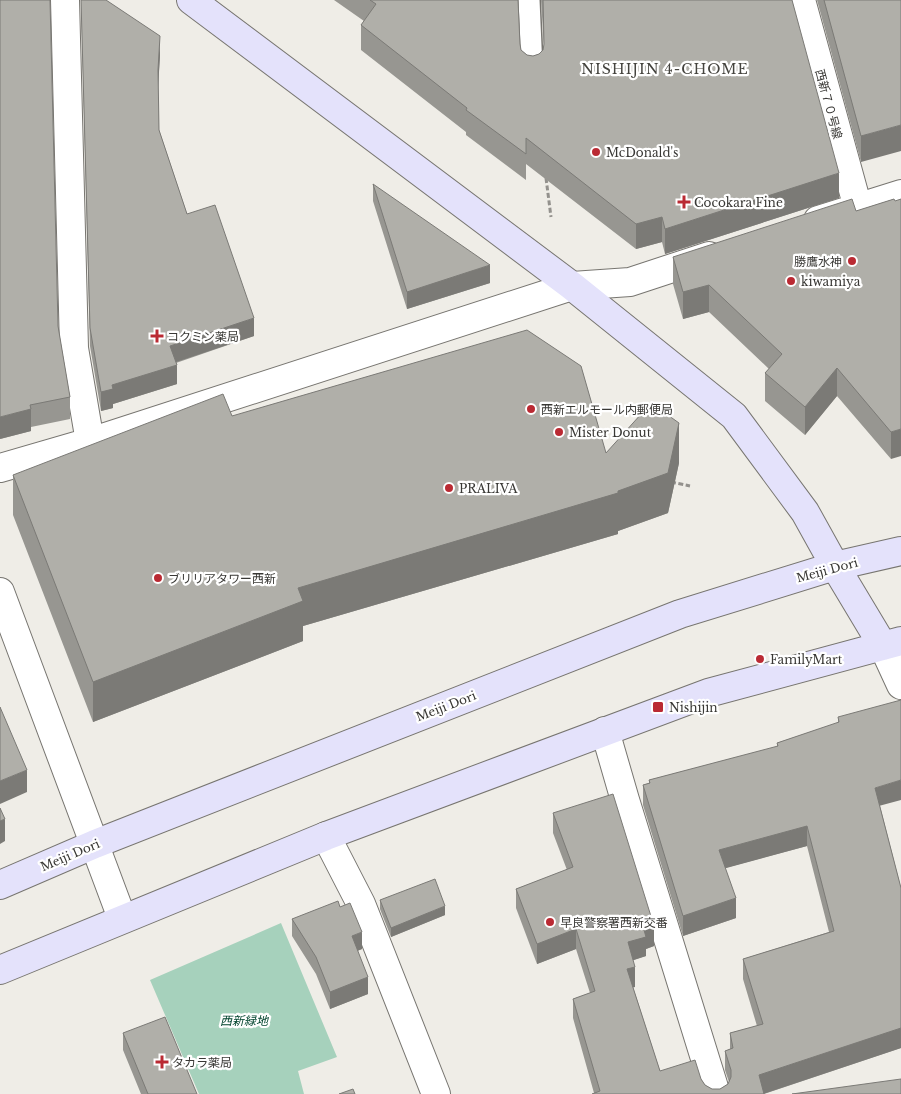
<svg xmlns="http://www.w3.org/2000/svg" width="901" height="1094" viewBox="0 0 901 1094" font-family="'Libre Baskerville','Noto Sans JP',serif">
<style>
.green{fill:#a6d1bc}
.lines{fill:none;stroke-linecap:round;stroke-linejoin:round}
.lane-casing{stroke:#777570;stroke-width:24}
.street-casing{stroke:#777570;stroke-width:30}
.secondary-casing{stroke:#777570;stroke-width:30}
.path{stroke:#93918d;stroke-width:3;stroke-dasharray:5 2.5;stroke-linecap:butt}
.lane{stroke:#fff;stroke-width:21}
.street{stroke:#fff;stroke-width:28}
.secondary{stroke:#e4e2fb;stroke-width:28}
.wall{fill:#979691}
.shaded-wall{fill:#7b7a76}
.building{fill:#b0afa9;stroke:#7b7a76}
.poi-dot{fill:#ba2a33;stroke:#fff;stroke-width:2}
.labels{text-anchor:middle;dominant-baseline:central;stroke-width:4.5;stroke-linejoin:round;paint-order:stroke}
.street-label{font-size:12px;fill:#393835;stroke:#fff}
.poi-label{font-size:12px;fill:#393835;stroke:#fff;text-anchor:start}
.park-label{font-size:12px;font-style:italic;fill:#02442e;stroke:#fff}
.neighbourhood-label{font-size:14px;letter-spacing:1px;fill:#44433e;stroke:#fff}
</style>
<rect width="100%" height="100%" fill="#efede7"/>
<!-- green -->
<path class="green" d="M281 923 337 1057 298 1071 304 1094H199L150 980Z"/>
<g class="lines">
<defs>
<path id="lane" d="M529 0 532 69"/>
<path id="street" d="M65 0 74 348 90 442
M801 0 858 208
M818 220 901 194
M0 468 90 442 572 286 630 282 709 256
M0 592 122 918
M883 646 901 685
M605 731 625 800 716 1094
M326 836 361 904 436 1094"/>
<path id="secondary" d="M191 0 572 286 734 416 805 512 835 566 883 646
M0 885 95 844 680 614 835 566 901 551
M0 970 326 836 708 693 901 641"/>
</defs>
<!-- lane casing -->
<use href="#lane" class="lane-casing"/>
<!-- street casing -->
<use href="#street" class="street-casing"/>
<!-- secondary casing -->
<use href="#secondary" class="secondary-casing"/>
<!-- path -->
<path class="path" d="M546 178 551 217
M671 482 690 486"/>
<!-- lane -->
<use href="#lane" class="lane"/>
<!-- street -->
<use href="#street" class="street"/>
<!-- secondary -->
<use href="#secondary" class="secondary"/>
</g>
<!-- wall -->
<path class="wall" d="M81 0H106L160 55 158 86 159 130 187 214 254 336 176 363 177 384 113 404V408L101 411 90 346Z
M334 0H518L520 44 521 50 527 55 533 56 539 54 543 50 544 47 541 0H792L839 198 665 254 662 242 636 249 526 164V180L466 135V132L361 50V25L364 21Z
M817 0H901L861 162Z
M373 184 490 283 407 309 373 201Z
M894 199 891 459 837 396 805 435 765 401V373L769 369 709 312 683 319 673 284V257L856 211Z
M58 326 70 397V419L31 427V431L0 439Z
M232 416 606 453 679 463 668 513 618 531V534L303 626V641L93 722 13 515V475Z
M838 717 880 806 901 888V1048L764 1094 594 1093 573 1018V999L590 993 576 949 537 964 516 908V889L567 870 553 833V813L654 946 646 949V956L633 960 635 987H633L660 1071 701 1079 705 1085 712 1089H720L728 1084 729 1082 725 1070V1051L730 1049V1033L757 1026 743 979V959L829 932 807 846 725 868 736 918 683 936 643 805V785L649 783V780L777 747V743L838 723Z
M380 900 445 915 391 937 380 909Z
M340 907 362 949 357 951 368 994 330 1009 316 974 292 936V919Z
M123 1033 197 1094H141L123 1050Z"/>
<!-- shaded-wall -->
<path class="shaded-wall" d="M160 36V55L158 89V70Z
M901 125V151L861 162V136Z
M839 173V198L665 254V229Z
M662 217V242L636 249V224Z
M490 265V283L407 309V292Z
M709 285V312L683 319V292Z
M254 318V336L170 364V346Z
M177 365V384L113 404V408L101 411V392L112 385Z
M837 368V396L805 435V407Z
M31 409V431L0 439V417Z
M679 423V463L668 513 618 531V534L303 626V641L93 722V682L298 588 618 491Z
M901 429V456L891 459V432Z
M27 770V792L0 804V781Z
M901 780V800L875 807V788Z
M5 819V841L0 844V821Z
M807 826V846L719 870V850Z
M736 898V918L683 936V916Z
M445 906V915L391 937V928Z
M654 926V946L646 949V956L628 962V942L644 930Z
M576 929V949L537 964V944Z
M362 932V949L352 953V936Z
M635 967V987L627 989V969Z
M368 977V994L330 1009V992Z
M901 1028V1048L763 1094 759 1075Z"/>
<!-- building -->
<path class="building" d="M0 0H50L58 326 70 397 30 405 31 409 0 417Z
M81 0H106L160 36 158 70 159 130 187 214 215 205 254 318 170 346 177 365 112 385 113 389 101 392 90 328Z
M370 0H518L520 44 521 50 527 55 533 56 539 54 543 50 544 44 543 0H792L839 173 665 229 662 217 636 224 526 138V154L466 110 467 108 361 25 376 4Z
M824 0H901V125L861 136Z
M373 184 490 265 407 292Z
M852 199 856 211 894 199 895 201 901 199V429L891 432 837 368 805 407 765 373 782 354 709 285 683 292 673 257Z
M527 330 581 366 606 453 651 403 679 423 668 473 618 491V493L298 588 303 601 93 682 13 475 223 394 232 416Z
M901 700V780L875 788 901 888V1028L759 1075 764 1094H592L600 1091 573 999 595 991 576 929 537 944 516 889 573 867 553 813 613 794 654 926 644 930 646 937 628 942 635 967 627 969 660 1071 695 1060 701 1079 705 1085 712 1089H720L728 1084 731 1077V1070L725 1051 733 1048 730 1033 763 1024 743 959 834 931 807 826 719 850 736 898 683 916 643 785 650 783 649 780 778 746 777 743 839 722 838 717Z
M0 707 27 770 0 781Z
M0 808 5 819 0 821Z
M435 879 445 906 391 928 380 900Z
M338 901 340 907 350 903 362 932 352 936 368 977 330 992 316 957 292 919Z
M165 1017 197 1094H148L123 1033Z
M901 1079V1094H792Z
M353 1089 355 1094H339Z"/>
<!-- markers -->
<g class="poi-dot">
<circle cx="596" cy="152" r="5"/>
<path d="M681.5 194.5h5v5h5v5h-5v5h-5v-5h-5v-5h5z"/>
<circle cx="852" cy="261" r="5"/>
<circle cx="791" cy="281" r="5"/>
<path d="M154.5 328.5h5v5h5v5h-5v5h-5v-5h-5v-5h5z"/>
<circle cx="531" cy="409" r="5"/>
<circle cx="559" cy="432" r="5"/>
<circle cx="449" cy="488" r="5"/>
<circle cx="158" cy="578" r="5"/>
<circle cx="760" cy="659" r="5"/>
<rect x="652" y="701" width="12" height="12" rx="2.5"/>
<circle cx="550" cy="922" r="5"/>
<path d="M159.5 1054.5h5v5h5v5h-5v5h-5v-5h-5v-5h5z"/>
</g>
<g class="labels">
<!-- street labels -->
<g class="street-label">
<text transform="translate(829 104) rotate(75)">西新７０号線</text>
<text transform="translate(827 570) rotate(-15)">Meiji Dori</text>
<text transform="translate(446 706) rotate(-21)">Meiji Dori</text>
<text transform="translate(70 855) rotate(-23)">Meiji Dori</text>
</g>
<!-- poi labels -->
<g class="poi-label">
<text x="606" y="152">McDonald's</text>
<text x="694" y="202">Cocokara Fine</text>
<text x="842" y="261" text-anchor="end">勝鷹水神</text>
<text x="801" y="281">kiwamiya</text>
<text x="167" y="336">コクミン薬局</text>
<text x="541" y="409">西新エルモール内郵便局</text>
<text x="569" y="432">Mister Donut</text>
<text x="459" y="488">PRALIVA</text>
<text x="168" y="578">ブリリアタワー西新</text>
<text x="770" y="659">FamilyMart</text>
<text x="669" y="707">Nishijin</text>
<text x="560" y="922">早良警察署西新交番</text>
<text x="172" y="1062">タカラ薬局</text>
</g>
<!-- park labels -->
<g class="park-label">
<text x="244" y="1020">西新緑地</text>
</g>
<!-- neighbourhood labels -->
<g class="neighbourhood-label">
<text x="665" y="69">NISHIJIN 4-CHOME</text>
</g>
</g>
</svg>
